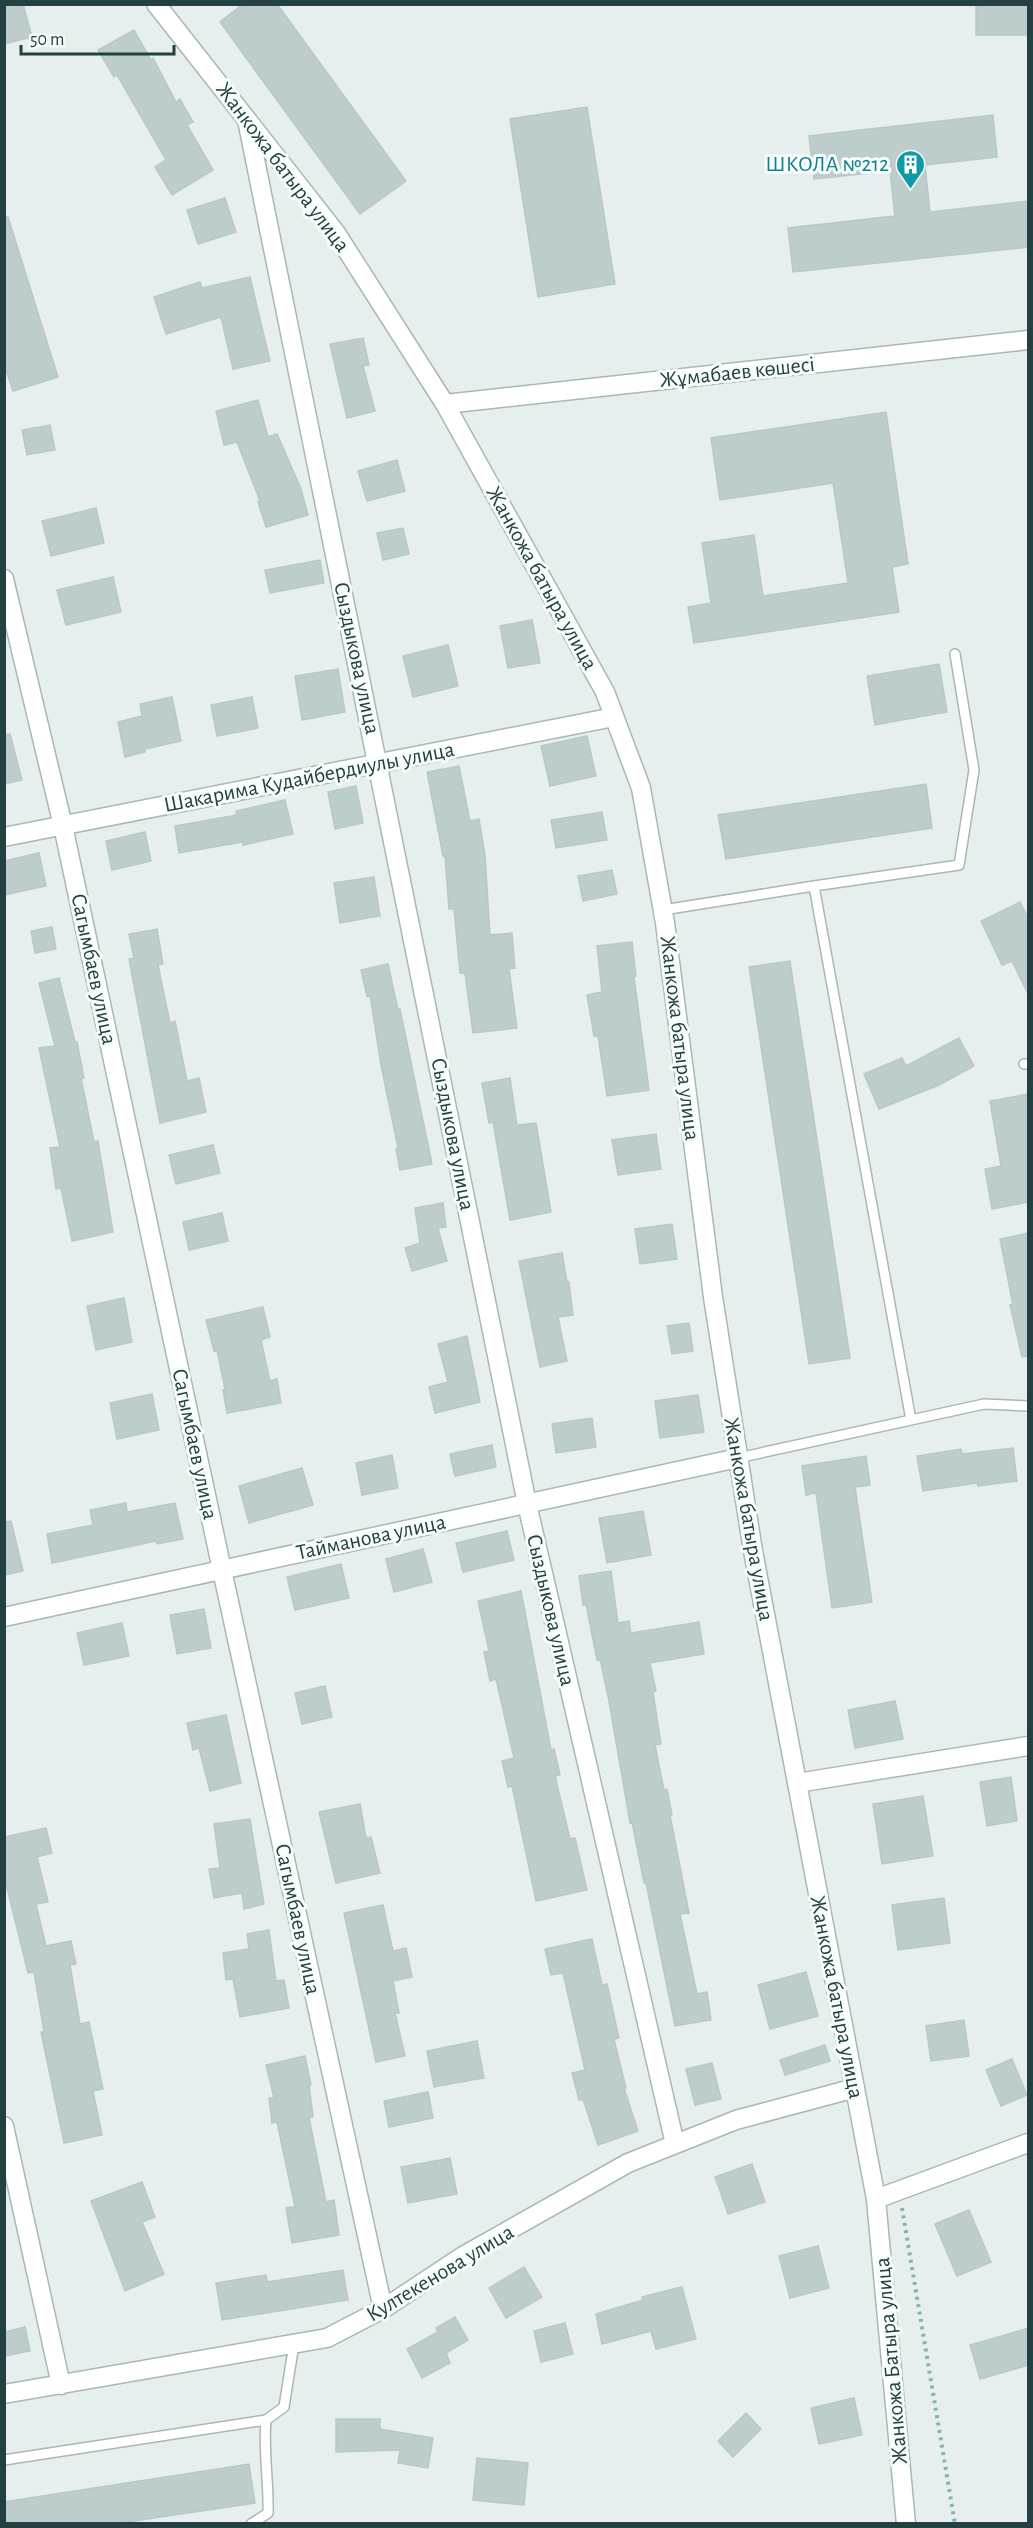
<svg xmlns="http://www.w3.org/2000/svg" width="1033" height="2528" viewBox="0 0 1033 2528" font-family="'Alegreya Sans',sans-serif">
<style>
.building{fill:#bdcdcb;stroke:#b7c9c7;stroke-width:1.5}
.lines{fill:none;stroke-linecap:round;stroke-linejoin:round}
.service-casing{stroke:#a8b7b7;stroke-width:12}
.minor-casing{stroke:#a8b7b7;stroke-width:21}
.tertiary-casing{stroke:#a8b7b7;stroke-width:21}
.path{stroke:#85b4b4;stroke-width:4;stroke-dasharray:3 4.5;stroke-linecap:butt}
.service{stroke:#fff;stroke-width:9}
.minor{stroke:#fff;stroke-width:18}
.tertiary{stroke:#fff;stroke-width:18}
.labels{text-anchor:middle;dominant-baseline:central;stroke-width:6;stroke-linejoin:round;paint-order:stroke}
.culture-label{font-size:22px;fill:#0d838f;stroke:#f7fbfa;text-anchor:end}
.street-label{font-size:22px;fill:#234143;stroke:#f7fbfa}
</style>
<rect width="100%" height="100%" fill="#e6efee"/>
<!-- building -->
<path class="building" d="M4 4H23L32 37 4 44Z
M243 4H277L406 181 360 214 220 22Z
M976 4H1029V35H976Z
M134 30 151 60 153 58 176 102 180 99 193 122 187 125 213 170 172 195 155 167 166 160 117 75 114 77 98 50Z
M587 107 615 284 538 297 510 119Z
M993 115 997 157 925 165 930 212 1029 201V247L793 272 788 228 895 216 890 171 814 179 809 136Z
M225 198 236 232 198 244 187 210Z
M8 217 58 377 13 391 4 364V218Z
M250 277 270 361 233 369 221 317 166 334 154 297 200 282 202 288Z
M363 338 369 365 363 366 375 411 347 418 330 344Z
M258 400 268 437 277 434 301 489 308 515 266 527 258 502 260 501 237 442 224 445 216 411Z
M886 412 908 564 892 567 899 612 694 643 688 607 711 603 702 543 754 535 763 596 848 583 833 483 720 500 711 438Z
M50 425 55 450 27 455 22 430Z
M397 460 405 491 367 501 358 471Z
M96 508 104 543 51 556 42 521Z
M403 528 409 554 383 560 377 533Z
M320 560 324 583 270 593 265 570Z
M113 577 121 612 66 625 57 590Z
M532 620 540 663 508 668 500 626Z
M448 645 458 686 413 697 403 656Z
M939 664 947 712 875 725 867 676Z
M338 669 345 712 302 720 295 676Z
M172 697 181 741 145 749V752L125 757 118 722 142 716 140 704Z
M252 697 258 728 217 736 211 705Z
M10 734 22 780 4 784V735Z
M587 736 596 776 550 786 541 746Z
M459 766 470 821 479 819 485 855 490 935 512 933 515 968 509 969 517 1028 473 1033 465 973H460L454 909H449L445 856H443L427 772Z
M926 784 932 828 726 859 718 815Z
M356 786 363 823 335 829 328 792Z
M285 800 293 834 243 845V842L179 853 175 826 237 815 236 811Z
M602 812 607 840 556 848 551 820Z
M145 832 151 861 112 870 106 841Z
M39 853 46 886 4 895V861Z
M612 870 617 894 583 901 578 876Z
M374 877 380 916 340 923 334 883Z
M1020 902 1029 920V996L1012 961 1002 965 981 921Z
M52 927 56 949 35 953 31 931Z
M157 929 163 964 158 965 170 1023 175 1021 187 1081 199 1078 206 1112 160 1123 129 959 134 958 129 934Z
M632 942 636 976 634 977 649 1090 607 1096 598 1036H594L587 995 602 992 597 946Z
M790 961 850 1358 809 1364 749 967Z
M388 964 398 1010 400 1009 432 1164 400 1170 396 1149 398 1148 381 1065 370 995 367 996 361 970Z
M59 978 75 1042H77L84 1078H81L94 1142 98 1141 113 1232 72 1241 61 1188 56 1189 50 1148 60 1147 39 1048 55 1046 39 983Z
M959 1038 974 1066 939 1085 879 1109 864 1074 902 1058 906 1066Z
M510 1078 517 1125 536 1123 551 1212 510 1220 493 1122 489 1123 482 1083Z
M1029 1094V1202L992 1209 985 1169 1001 1166 990 1101Z
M656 1134 661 1169 618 1175 612 1140Z
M213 1145 220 1173 176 1184 169 1155Z
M443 1203 446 1227 438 1228 447 1261 412 1271 405 1248 420 1243 415 1208Z
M222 1213 228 1241 189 1250 183 1222Z
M672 1224 677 1259 640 1264 635 1229Z
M1029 1233V1356L1022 1357 1010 1305H1013L1000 1239Z
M562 1253 567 1282H569L573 1315 558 1317 567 1361 540 1367 519 1261Z
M124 1298 132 1342 96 1350 87 1306Z
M263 1307 270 1337 261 1340 270 1381 277 1379 281 1403 227 1413 223 1390 225 1389 217 1350 214 1351 206 1320Z
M689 1323 693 1351 672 1354 667 1326Z
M467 1336 480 1402 435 1413 429 1387 448 1382 438 1344Z
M152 1394 159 1430 117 1439 110 1403Z
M698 1395 704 1432 660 1438 655 1401Z
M592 1418 596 1447 556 1453 552 1424Z
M492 1445 496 1467 455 1476 450 1454Z
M1013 1448 1017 1481 978 1486 977 1483 923 1491 917 1456 961 1449 962 1454Z
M392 1455 398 1488 362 1495 356 1463Z
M866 1456 870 1485 855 1487 872 1602 832 1608 816 1493 806 1495 802 1466Z
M302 1468 313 1505 249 1523 239 1486Z
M126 1503 127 1512 175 1503 183 1539 157 1544 156 1541 52 1563 47 1534 93 1525 90 1510Z
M643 1511 651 1555 607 1563 599 1518Z
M11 1521 23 1571 4 1575V1522Z
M507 1531 514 1560 463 1572 456 1543Z
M423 1549 432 1582 394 1592 386 1559Z
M341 1564 349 1598 295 1610 287 1577Z
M611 1571 618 1623 629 1621 631 1633 699 1622 704 1654 650 1663 656 1691 653 1692 661 1744 655 1745 664 1790 667 1789 672 1815H670L689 1913 680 1914 697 1994 707 1992 711 2020 675 2026 646 1883H644L632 1822 630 1823 609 1701 600 1659 597 1660 586 1604 583 1605 579 1576Z
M521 1591 551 1750 554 1749 560 1775 555 1776 570 1839 575 1838 587 1890 536 1901 512 1786 508 1787 502 1761 514 1758 496 1679 490 1681 484 1652 489 1651 478 1601Z
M204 1609 211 1648 177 1654 170 1615Z
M122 1623 129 1656 84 1665 77 1633Z
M325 1686 332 1717 302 1724 295 1693Z
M895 1701 903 1739 855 1748 848 1710Z
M226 1715 241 1783 210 1791 199 1748 193 1750 187 1723Z
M1011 1777 1017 1821 987 1826 980 1782Z
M923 1796 933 1856 882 1864 873 1804Z
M360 1804 366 1838 371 1837 380 1873 336 1883 319 1812Z
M250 1819 264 1904 244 1909 242 1893 214 1898 209 1869 220 1868 214 1824Z
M46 1828 52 1853 37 1857 48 1902 36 1904 46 1946 71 1941 76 1964 70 1965 80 2024 89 2022 103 2089 93 2091 102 2135 64 2143 41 2032H44L34 1972 28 1973 4 1876V1837Z
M944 1898 950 1943 898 1950 892 1905Z
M383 1905 393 1951 406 1948 412 1977 393 1981 399 2013H395L405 2056 376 2062 344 1913Z
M269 1930 276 1981 284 1980 289 2008 240 2017 233 1979 226 1980 223 1953 249 1949 247 1934Z
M592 1939 602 1985 607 1984 619 2038 614 2039 626 2088H624L638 2131 598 2145 583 2099 579 2100 572 2073 585 2070 563 1973 551 1975 545 1949Z
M806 1972 818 2016 770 2029 758 1985Z
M964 2020 969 2056 931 2061 926 2026Z
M477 2041 484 2078 434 2087 427 2051Z
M825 2045 830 2061 785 2075 780 2060Z
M305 2056 311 2085H309L313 2117 309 2118 326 2202 334 2200 339 2235 292 2243 286 2208 295 2207 277 2122 272 2123 269 2098H274L266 2065Z
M1012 2059 1027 2095 1001 2106 986 2070Z
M712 2063 721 2099 695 2105 686 2069Z
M428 2092 433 2118 389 2127 384 2101Z
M450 2158 457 2194 408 2203 401 2167Z
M752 2164 765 2202 728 2214 715 2177Z
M142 2182 155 2217 142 2222 164 2274 125 2291 91 2201Z
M969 2210 991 2262 957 2276 935 2224Z
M818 2246 829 2288 790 2298 779 2256Z
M524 2267 542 2297 506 2318 489 2288Z
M343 2270 348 2300 222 2320 216 2283 266 2275 267 2282Z
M682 2287 696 2339 656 2349 651 2331 602 2344 596 2314 643 2300 642 2297Z
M455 2317 468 2340 446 2353 450 2363 422 2378 407 2349 438 2332 436 2328Z
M565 2323 573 2354 541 2362 534 2331Z
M25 2327 30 2351 4 2356V2332Z
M1029 2328V2365L980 2379 970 2345Z
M854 2398 862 2435 819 2444 811 2408Z
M746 2413 761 2429 733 2457 718 2441Z
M336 2419H380V2429L433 2438 428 2468 398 2463 400 2450 336 2452Z
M477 2458 528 2463 524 2505 473 2500Z
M249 2464 255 2503 120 2523H4V2502Z"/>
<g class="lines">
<defs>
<path id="service" d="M814 886 959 865 974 770 955 654
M663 910 814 886 911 1420
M1024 1064H1028
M738 1458 984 1404 1028 1406
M4 2460 266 2420
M251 2524 268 2513C269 2481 263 2451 266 2420L284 2407 294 2344"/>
<path id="minor" d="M247 120 527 1504 675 2144
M445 404 1028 340
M4 579 63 826 222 1570 383 2309
M4 837 614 717
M4 1617 738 1458
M797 1783 1028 1746
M4 2126 61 2385
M876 2199 906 2524
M4 2394 327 2338 383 2309 463 2256 628 2163 736 2120 855 2088"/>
<path id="tertiary" d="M156 4 336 233 445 404 605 692 641 788 665 923 713 1297 753 1551 876 2199 1028 2143"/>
</defs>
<!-- service casing -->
<use href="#service" class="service-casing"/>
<!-- minor casing -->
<use href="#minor" class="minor-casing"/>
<!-- tertiary casing -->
<use href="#tertiary" class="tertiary-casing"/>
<!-- path -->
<path class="path" d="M902 2208 955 2524"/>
<!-- service -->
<use href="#service" class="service"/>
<!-- minor -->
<use href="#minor" class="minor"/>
<!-- tertiary -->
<use href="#tertiary" class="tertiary"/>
</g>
<!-- icons -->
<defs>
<symbol id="building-pin" viewBox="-11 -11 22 30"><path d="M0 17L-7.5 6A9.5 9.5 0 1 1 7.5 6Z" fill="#0f9aa8" stroke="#f7fbfa"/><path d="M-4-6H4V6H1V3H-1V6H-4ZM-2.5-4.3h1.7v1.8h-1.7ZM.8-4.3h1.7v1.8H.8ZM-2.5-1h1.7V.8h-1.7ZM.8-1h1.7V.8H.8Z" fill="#fff"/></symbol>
</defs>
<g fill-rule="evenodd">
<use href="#building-pin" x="894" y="148" width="33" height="45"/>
</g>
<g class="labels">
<!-- culture labels -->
<g class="culture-label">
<text x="889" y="164">ШКОЛА №212</text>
</g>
<!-- street labels -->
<g class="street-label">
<text transform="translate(283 167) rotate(53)">Жанкожа батыра улица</text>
<text transform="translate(737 372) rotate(-6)">Жұмабаев көшесі</text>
<text transform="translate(542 578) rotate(61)">Жанкожа батыра улица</text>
<text transform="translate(357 658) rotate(78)">Сыздыкова улица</text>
<text transform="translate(309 777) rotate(-11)">Шакарима Кудайбердиулы улица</text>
<text transform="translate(94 969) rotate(78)">Сагымбаев улица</text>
<text transform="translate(680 1038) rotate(83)">Жанкожа батыра улица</text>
<text transform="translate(453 1134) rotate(79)">Сыздыкова улица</text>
<text transform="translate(195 1444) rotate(78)">Сагымбаев улица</text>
<text transform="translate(749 1519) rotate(80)">Жанкожа батыра улица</text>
<text transform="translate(371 1537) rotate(-12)">Тайманова улица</text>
<text transform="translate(551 1610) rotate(77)">Сыздыкова улица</text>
<text transform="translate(298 1919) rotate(78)">Сагымбаев улица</text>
<text transform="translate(837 1997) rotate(79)">Жанкожа батыра улица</text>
<text transform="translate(440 2273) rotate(-31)">Култекенова улица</text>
<text transform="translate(891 2361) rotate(-95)">Жанкожа Батыра улица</text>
</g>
</g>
<!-- border -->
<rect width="1033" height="2528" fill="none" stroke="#234143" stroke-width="12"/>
<!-- scale -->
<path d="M21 45v9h153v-9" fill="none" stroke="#234143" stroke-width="3"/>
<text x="30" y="45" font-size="18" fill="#234143" stroke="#f7fbfa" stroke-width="4.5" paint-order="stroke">50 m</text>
</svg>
